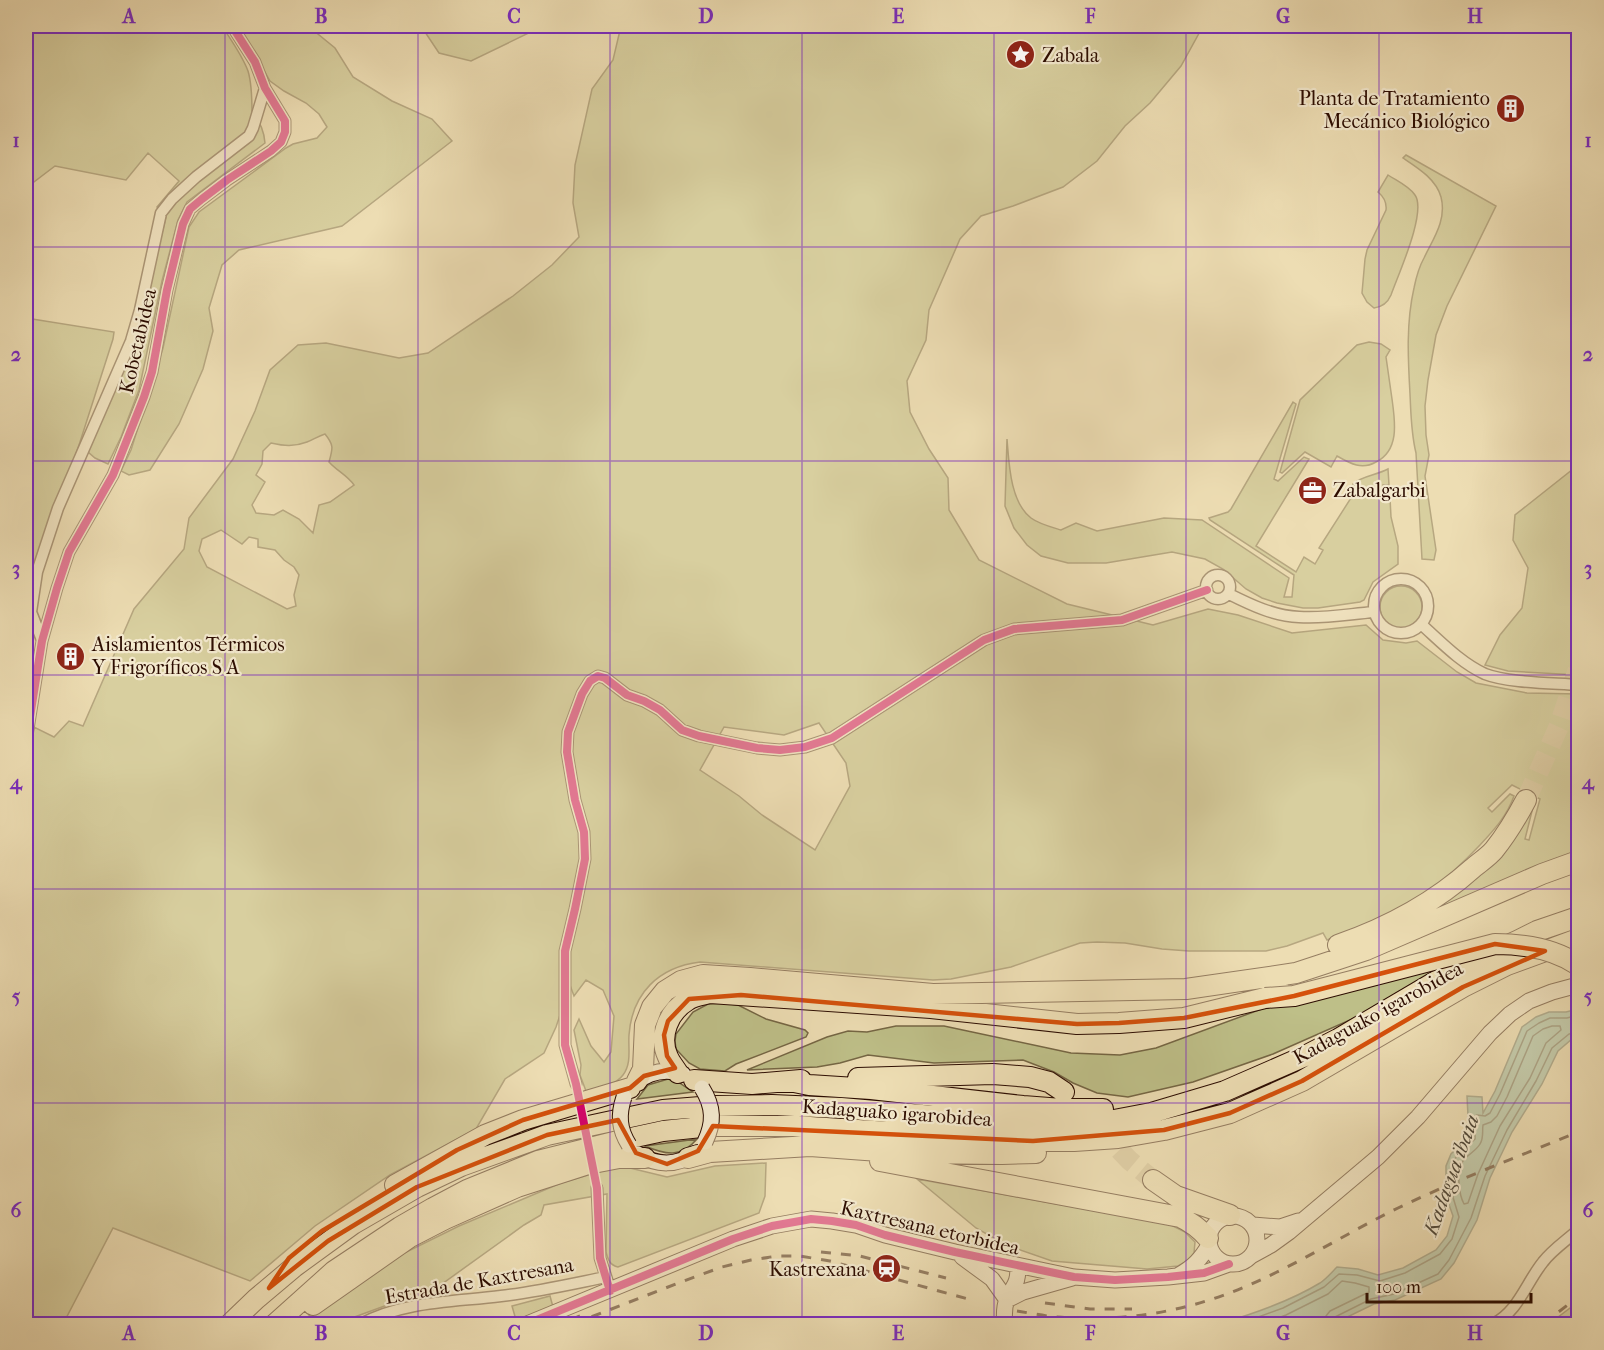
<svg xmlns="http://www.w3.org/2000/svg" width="1604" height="1350" viewBox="0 0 1604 1350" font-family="'IM FELL French Canon',serif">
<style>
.green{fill:#bebf88;stroke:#756644;stroke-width:1.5;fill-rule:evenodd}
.water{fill:#9abca9;stroke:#6e7665;stroke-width:1.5}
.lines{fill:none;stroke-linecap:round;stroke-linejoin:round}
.shore{stroke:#636454;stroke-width:1.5}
.street-tunnel{stroke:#d0be98;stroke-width:10;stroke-dasharray:10 5;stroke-linecap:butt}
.highway-tunnel{stroke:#d0be98;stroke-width:20;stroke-dasharray:20 10;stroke-linecap:butt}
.street-casing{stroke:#5c402d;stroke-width:13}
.secondary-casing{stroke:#2c0c00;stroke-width:17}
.highway-casing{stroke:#2c0c00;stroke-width:22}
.street{stroke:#f3e9ce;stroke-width:10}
.secondary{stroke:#f3e9ce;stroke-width:15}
.highway{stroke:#edddb3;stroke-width:20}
.rail{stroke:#2c0c00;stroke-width:3;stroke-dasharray:10 10;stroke-linecap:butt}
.secondary-bridge-casing{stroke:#2c0c00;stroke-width:17;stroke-linecap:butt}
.highway-bridge-casing{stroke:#2c0c00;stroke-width:22;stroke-linecap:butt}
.secondary-bridge{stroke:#f3e9ce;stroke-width:15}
.highway-bridge{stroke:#edddb3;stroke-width:20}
.cycleway-casing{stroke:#f3e9ce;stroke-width:11}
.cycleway{stroke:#d6006c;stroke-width:8}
.marked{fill:none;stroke:#d5510b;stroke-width:4.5;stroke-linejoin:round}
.grid{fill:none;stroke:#7b2cbf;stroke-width:1.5;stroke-opacity:0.55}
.labels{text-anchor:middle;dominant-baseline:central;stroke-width:4.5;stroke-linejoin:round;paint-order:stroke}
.poi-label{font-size:20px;fill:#2c0c00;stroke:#f3e9ce;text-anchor:start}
.street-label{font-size:20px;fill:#2c0c00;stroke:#f3e9ce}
.water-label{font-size:21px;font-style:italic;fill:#524a3b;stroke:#f3e9ce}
.neatline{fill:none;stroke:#7b2cbf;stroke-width:2}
.grid-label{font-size:20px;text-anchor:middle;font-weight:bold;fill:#7b2cbf}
</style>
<rect width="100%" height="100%" fill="#edddb3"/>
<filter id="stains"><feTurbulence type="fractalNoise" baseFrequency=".00333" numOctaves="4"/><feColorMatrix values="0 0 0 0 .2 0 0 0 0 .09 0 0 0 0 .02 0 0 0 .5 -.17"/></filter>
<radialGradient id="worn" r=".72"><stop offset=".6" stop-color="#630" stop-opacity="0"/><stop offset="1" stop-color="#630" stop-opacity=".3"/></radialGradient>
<!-- green -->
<path class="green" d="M26 26H222C231 40 242 55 248 71 252 84 252 100 252 113 261 122 264 131 265 143L187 202 178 220 162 281 139 390 121 437 108 464 95 458 88 452 156 257 166 217 157 207 179 181 148 153 126 180 55 166 26 188Z
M239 26H308L335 48 353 77 392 101 432 119 452 141 342 226 239 250 222 265 209 308 213 331 203 369 179 424 150 470 129 475 121 471 131 450 163 348 189 227 199 212 286 148 293 144 317 138 327 127 319 114 306 103 284 91 270 81Z
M421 26H543L471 61 439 53Z
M621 26H1203L1181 66 1150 103 1125 126 1097 161 1063 187 1013 206 981 216 960 239 929 310 926 340 907 381 910 412 929 449 948 478 949 510 979 560 1067 604 1153 625 1208 609 1238 615 1292 633 1366 625 1383 640 1406 643 1417 641 1457 672 1476 683 1527 693 1578 694V852L1399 929 1468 885 1502 851 1534 803 1525 839 1529 840 1540 799 1512 785 1488 808 1492 812 1510 794 1514 796C1507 816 1494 830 1480 845 1464 862 1447 878 1428 891 1397 912 1361 926 1327 940L1323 933 1287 946 1266 951H1189L1162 949 1125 943 1097 942 1080 943 1011 967 951 979 933 980 700 962C659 967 632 993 629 1035 628 1048 632 1063 623 1075 615 1086 598 1088 586 1091L580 1075 581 1065 574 1030 579 1019 591 1046 604 1062 611 1052 614 1016 603 990 586 980 574 996 570 985 556 1027 544 1053 505 1079 476 1129 390 1175 315 1226 250 1281 113 1228 63 1324H26V770L34 727 54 737 69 721 83 726 134 609 184 549 189 518 233 459 255 411 270 370 298 345 326 343 399 358 428 353 513 296 552 265 579 237 573 203 575 165 592 89 613 60ZM325 434C334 445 333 448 329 462 337 471 347 475 354 485L330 502 319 505 313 533 299 519 283 510 274 515 256 513 252 505 265 482 256 475 262 464 263 451 271 443C284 446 294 447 307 442 313 440 318 436 325 434ZM221 530 242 544 249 537 258 539V547L275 550 284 560 294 567 299 575 294 595 296 606 287 609 207 567 199 551 202 539ZM819 723 846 763 850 786 815 850 762 815 739 796 700 770 724 727 784 735Z
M1406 155 1496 206 1447 306 1436 335 1428 380 1425 406 1426 435 1429 455 1425 476 1436 550 1434 560 1422 559 1416 453C1411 433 1411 414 1410 394 1408 359 1406 323 1414 288 1416 278 1419 267 1424 258 1433 239 1447 220 1441 197 1436 179 1418 168 1403 158Z
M1388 175C1397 181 1409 186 1415 195 1427 212 1398 275 1391 295 1388 302 1382 307 1374 308L1367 302 1362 293 1365 259 1367 250 1386 210C1387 202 1384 197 1378 192Z
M26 318 114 332 113 339 80 442 26 600Z
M1369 342 1381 344 1390 350 1386 357C1388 371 1390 385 1392 399 1395 421 1400 450 1376 462 1362 470 1351 464 1337 456L1331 467 1305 452 1282 473 1280 472 1300 400 1357 345Z
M1293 402 1296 404 1274 479 1278 481 1304 457 1309 459 1256 546 1296 572 1304 557 1315 564 1323 550 1319 548 1358 487 1353 484C1361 476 1377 475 1388 469L1389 485H1383V498H1390L1391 517 1398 546V564L1373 582 1364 600 1360 602 1318 608H1303L1277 603 1262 598 1246 589 1223 569 1205 559 1172 552 1106 563H1068L1041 556 1027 545 1014 528 1005 506 1007 439C1009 463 1010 502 1031 518 1039 524 1051 527 1061 530L1076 523 1097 531 1164 518 1202 520 1289 578 1284 597H1292L1294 575 1210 520 1209 518 1228 512 1231 509Z
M1578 459V675L1508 671 1485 665 1500 635 1522 608 1528 568 1513 540 1515 515 1573 469Z
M1380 607a21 21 0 1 1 42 0a21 21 0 1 1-42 0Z
M1455 962 1368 1012 1273 1054 1193 1082 1128 1097 1097 1093 1073 1083 1054 1072 1023 1060 934 1063 868 1055 840 1063 817 1067 747 1070 827 1037 848 1031 867 1032 896 1026H944L1071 1053 1120 1055 1156 1048 1267 1007Z
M723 1003 738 1005 766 1019 805 1030 808 1033 806 1037 736 1064 725 1071 700 1069 689 1063 676 1049 675 1041 676 1034 693 1012 708 1004Z
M668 1079 678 1082 693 1092 637 1099 648 1085Z
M697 1139C681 1158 666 1155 645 1146Z
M766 1163 765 1196 759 1213 618 1267C610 1265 608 1260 606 1252L607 1194 544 1205 541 1215 524 1225 428 1294 390 1304 341 1322 342 1324H298L337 1295 388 1261 459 1226 561 1183 612 1168H630L667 1177 715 1166Z
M917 1179 1169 1224 1185 1232 1195 1242 1194 1253 1189 1260 1178 1266 1147 1269 1052 1261 1006 1245 976 1228Z
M550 1296 553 1307 516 1320 512 1306Z
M1578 1302V1324H1549Z"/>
<!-- water -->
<path class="water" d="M1578 1009V1038L1572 1039 1558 1051 1542 1084 1512 1132 1490 1178 1477 1220 1454 1263 1441 1279 1395 1300 1374 1304 1333 1324H1219C1253 1314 1289 1302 1320 1283 1326 1279 1332 1272 1337 1267L1358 1269 1378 1275 1403 1268 1436 1250 1447 1236 1453 1216 1446 1196V1166L1451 1154 1469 1136 1467 1096 1482 1097 1483 1113 1495 1091 1522 1027 1536 1017 1549 1012H1566Z"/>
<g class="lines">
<!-- shore -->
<path class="shore" d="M1552 1026H1560L1561 1030 1546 1043 1530 1078 1500 1126 1478 1174 1468 1203 1464 1204C1459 1195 1456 1171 1463 1161 1467 1155 1476 1151 1480 1144 1484 1138 1482 1131 1483 1125L1491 1122 1497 1116 1507 1097 1533 1036 1543 1029Z
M1239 1324 1283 1308 1324 1287 1339 1274 1357 1275 1380 1281 1405 1273 1440 1254 1452 1239 1459 1217 1452 1194V1167L1456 1157 1475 1139V1116L1477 1115 1485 1116 1490 1113 1500 1094 1527 1031 1539 1023 1550 1018H1567L1578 1015
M1262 1324 1286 1315 1328 1294 1342 1281 1355 1283 1369 1287V1292L1330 1311 1326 1316 1324 1324
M1332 1324V1320L1335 1317 1371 1299 1394 1294 1438 1274 1449 1260 1471 1218 1485 1176 1507 1130 1536 1081 1552 1048 1569 1034 1578 1033"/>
<!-- street-tunnel -->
<path class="street-tunnel" d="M576 1084 597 1188"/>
<!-- highway-tunnel -->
<path class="highway-tunnel" d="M1526 800 1559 726 1578 669
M1099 1128 1129 1160 1153 1180"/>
<defs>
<path id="street" d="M1206 587a12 12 0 1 1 24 0a12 12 0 1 1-24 0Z
M1374 606a27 27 0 1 1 54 0a27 27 0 1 1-54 0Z
M1229 594C1251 605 1274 616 1299 617 1324 619 1349 614 1374 612
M1422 625C1441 642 1461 663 1485 674 1508 683 1553 683 1578 685
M42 640 31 612 37 572 58 508 131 341 140 310 161 213 172 199 196 177 249 136 253 128 265 88
M26 742 42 641 57 588 69 552 113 475 144 397 152 372 167 290 183 224 190 209 202 199 227 180 271 151 281 142 285 132V121L265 88 255 62 232 26
M576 1084 565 1045V951L575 909 585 859 584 832 575 800 567 752 568 732 582 694 590 681 598 676 605 678 627 695 644 701 660 710 682 730 699 736 757 748 780 750 805 747 832 738 984 640 1014 629 1122 620 1207 590
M597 1188 600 1258 608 1283
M361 1324C403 1301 454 1302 501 1296 536 1292 571 1284 606 1277
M1493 1324C1518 1312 1526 1283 1543 1262 1552 1250 1567 1240 1578 1230"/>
<path id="secondary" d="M635 1083C649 1072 665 1068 683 1074
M638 1154C657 1166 677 1166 696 1153
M1209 1240a24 24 0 1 1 48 0a24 24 0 1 1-48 0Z
M1253 1225 1280 1227 1298 1221
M1251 1256 1271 1245 1289 1232 1378 1157 1418 1117 1490 1033 1510 1014 1529 1001 1552 992 1578 985
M962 1257 992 1279 1007 1300
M1179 1275C1193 1267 1201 1259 1209 1245
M1007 1300 1023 1292 1072 1278
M527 1324 733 1239 772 1226 811 1219 832 1221 856 1225 885 1235 955 1252 1074 1277 1115 1280 1168 1277 1204 1273 1229 1264
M1005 1324C1004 1316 1004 1307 1007 1299 1014 1284 1018 1285 1018 1266"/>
<path id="highway" d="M1338 945C1387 928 1434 903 1473 868 1480 862 1488 857 1494 850 1507 834 1517 817 1526 800
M678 1073C675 1068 670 1062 668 1057 658 1036 669 1011 688 1000 694 996 703 995 710 993L931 1008 1077 1024 1119 1023 1184 1018 1265 998 1280 991
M858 1078 993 1074 1030 1077 1049 1082 1064 1092
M694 1080 752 1084 801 1080
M637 1081 643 1069 645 1025 652 1007 665 991 681 981 703 975 750 978 933 994 1186 989 1296 973 1366 950 1542 874 1578 861
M789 1081 809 1085 871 1089 1023 1106 1062 1109H1103
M688 1158 710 1152 810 1146 907 1153 1002 1154 1036 1153
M880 1161 1180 1217C1191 1222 1200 1229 1208 1238
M1153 1180 1176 1196 1230 1215
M395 1185 485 1135 523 1120 630 1088
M313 1305 410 1237 445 1219 517 1187 588 1164 619 1158H645
M230 1324 256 1299 294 1267 353 1224 417 1187 461 1166 547 1135 663 1110 713 1106 772 1105 841 1108 968 1119 1073 1123 1114 1120 1151 1113 1225 1091 1305 1056 1338 1039 1443 977 1490 953 1517 941 1537 931 1578 917
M275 1324 334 1271 400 1227 433 1208 467 1190 538 1161 626 1139 663 1131 711 1126H794L1033 1141H1074L1118 1138 1164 1130 1230 1113 1302 1081 1463 987 1507 965 1578 939"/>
</defs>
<!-- street casing -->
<use href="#street" class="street-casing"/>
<!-- secondary casing -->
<use href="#secondary" class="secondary-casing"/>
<!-- highway casing -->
<use href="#highway" class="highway-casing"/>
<!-- street -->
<use href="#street" class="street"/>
<!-- secondary -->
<use href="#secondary" class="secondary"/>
<!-- highway -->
<use href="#highway" class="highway"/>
<!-- rail -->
<path class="rail" d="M821 1252 860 1256 946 1278
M1045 1303 1090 1309H1132
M1017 1311C1030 1313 1044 1316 1057 1317 1137 1323 1206 1308 1277 1272 1318 1252 1357 1228 1398 1208 1456 1180 1518 1157 1578 1132
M558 1324 580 1316
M573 1324 681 1282 722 1267 751 1260 778 1256H800L830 1261 968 1299
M1543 1324 1578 1297"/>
<defs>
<path id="secondary-bridge" d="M702 1088C714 1107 714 1123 705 1142
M624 1097C618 1115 619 1129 629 1145"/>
<path id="highway-bridge" d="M1265 998 1294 996 1495 944C1523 944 1555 949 1578 965"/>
</defs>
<!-- secondary-bridge casing -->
<use href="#secondary-bridge" class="secondary-bridge-casing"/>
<!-- highway-bridge casing -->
<use href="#highway-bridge" class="highway-bridge-casing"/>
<!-- secondary-bridge -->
<use href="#secondary-bridge" class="secondary-bridge"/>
<!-- highway-bridge -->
<use href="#highway-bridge" class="highway-bridge"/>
<defs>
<path id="cycleway" d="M26 742 42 641 57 588 69 552 113 475 144 397 152 372 167 290 183 224 190 209 202 199 227 180 271 151 281 142 285 132V121L265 88 255 62 232 26
M610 1291 600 1258 597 1188 576 1084 565 1045V951L575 909 585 859 584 832 575 800 567 752 568 732 582 694 590 681 598 676 605 678 627 695 644 701 660 710 682 730 699 736 757 748 780 750 805 747 832 738 984 640 1014 629 1122 620 1207 590
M527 1324 733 1239 772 1226 811 1219 832 1221 856 1225 885 1235 955 1252 1074 1277 1115 1280 1168 1277 1204 1273 1229 1264"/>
</defs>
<!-- cycleway casing -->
<use href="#cycleway" class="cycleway-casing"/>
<!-- cycleway -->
<use href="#cycleway" class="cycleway"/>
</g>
<!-- marked area -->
<path d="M0 0H1604V1350H0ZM1495 944 1545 951 1463 987 1302 1081 1230 1113 1164 1130 1033 1141 713 1126 698 1151 667 1164 636 1153 618 1120 547 1135 417 1187 328 1241 269 1288 289 1258 322 1231 457 1150 523 1120 630 1088 644 1076 675 1068 667 1056 664 1035 668 1021 689 999 741 995 1077 1024 1119 1023 1184 1018 1294 996Z" fill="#edddb3" fill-opacity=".55" fill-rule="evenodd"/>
<path class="marked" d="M1495 944 1545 951 1463 987 1302 1081 1230 1113 1164 1130 1033 1141 713 1126 698 1151 667 1164 636 1153 618 1120 547 1135 417 1187 328 1241 269 1288 289 1258 322 1231 457 1150 523 1120 630 1088 644 1076 675 1068 667 1056 664 1035 668 1021 689 999 741 995 1077 1024 1119 1023 1184 1018 1294 996Z"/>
<!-- grid -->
<path class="grid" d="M225 26V1324M418 26V1324M610 26V1324M802 26V1324M994 26V1324M1186 26V1324M1379 26V1324M26 247H1578M26 461H1578M26 675H1578M26 889H1578M26 1103H1578"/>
<!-- icons -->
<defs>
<symbol id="sight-disc" viewBox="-11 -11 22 22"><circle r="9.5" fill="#8f2418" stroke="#f3e9ce"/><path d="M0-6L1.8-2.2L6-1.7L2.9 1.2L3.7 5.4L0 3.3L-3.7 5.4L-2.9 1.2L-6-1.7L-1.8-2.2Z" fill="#fff"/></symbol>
<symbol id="building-disc" viewBox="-11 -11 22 22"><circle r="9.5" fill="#8f2418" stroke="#f3e9ce"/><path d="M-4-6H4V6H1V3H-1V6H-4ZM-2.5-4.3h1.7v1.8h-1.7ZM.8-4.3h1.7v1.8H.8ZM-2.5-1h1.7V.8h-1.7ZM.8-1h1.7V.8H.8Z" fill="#fff"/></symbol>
<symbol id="office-disc" viewBox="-11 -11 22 22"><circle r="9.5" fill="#8f2418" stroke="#f3e9ce"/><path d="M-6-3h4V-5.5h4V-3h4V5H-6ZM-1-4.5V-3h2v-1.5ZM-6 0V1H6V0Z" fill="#fff"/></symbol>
<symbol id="station-disc" viewBox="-11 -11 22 22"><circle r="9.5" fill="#8f2418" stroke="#f3e9ce"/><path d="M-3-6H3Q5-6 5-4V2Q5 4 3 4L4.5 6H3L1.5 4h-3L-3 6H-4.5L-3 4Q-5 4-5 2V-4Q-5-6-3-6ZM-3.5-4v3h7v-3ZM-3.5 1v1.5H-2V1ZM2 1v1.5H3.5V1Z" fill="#fff"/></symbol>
</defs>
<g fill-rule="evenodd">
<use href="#sight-disc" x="1004" y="38" width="33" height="33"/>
<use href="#building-disc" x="1494" y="92" width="33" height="33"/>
<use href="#office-disc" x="1296" y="474" width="33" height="33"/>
<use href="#building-disc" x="54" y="640" width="33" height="33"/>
<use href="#station-disc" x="870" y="1252" width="33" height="33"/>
</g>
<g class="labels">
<!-- poi labels -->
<g class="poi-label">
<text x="1042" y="55">Zabala</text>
<text x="1490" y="98" text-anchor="end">Planta de Tratamiento<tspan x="1490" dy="23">Mecánico Biológico</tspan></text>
<text x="1333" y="490">Zabalgarbi</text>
<text x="92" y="644">Aislamientos Térmicos<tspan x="92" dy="23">Y Frigoríficos S A</tspan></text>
<text x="866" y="1269" text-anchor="end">Kastrexana</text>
</g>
<!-- street labels -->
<g class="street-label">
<text transform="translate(138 341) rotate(-77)">Kobetabidea</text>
<text transform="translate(1378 1013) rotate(-29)">Kadaguako igarobidea</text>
<text transform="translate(897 1113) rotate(4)">Kadaguako igarobidea</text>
<text transform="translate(930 1228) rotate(13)">Kaxtresana etorbidea</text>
<text transform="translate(479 1281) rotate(-10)">Estrada de Kaxtresana</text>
</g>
<!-- water labels -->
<g class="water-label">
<text transform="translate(1451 1175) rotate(-70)">Kadagua ibaia</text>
</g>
</g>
<!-- margin -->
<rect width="1604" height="1350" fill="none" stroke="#edddb3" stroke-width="66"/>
<!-- scale -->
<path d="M1367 1293v9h164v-9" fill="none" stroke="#2c0c00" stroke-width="3"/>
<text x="1376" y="1293" font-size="18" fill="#2c0c00" stroke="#f3e9ce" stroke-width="4.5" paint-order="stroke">100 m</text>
<rect x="33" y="33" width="1538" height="1284" class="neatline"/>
<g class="grid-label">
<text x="129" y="23">A</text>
<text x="321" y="23">B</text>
<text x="514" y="23">C</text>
<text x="706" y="23">D</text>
<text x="898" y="23">E</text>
<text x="1090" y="23">F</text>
<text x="1283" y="23">G</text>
<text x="1475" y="23">H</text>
<text x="16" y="147">1</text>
<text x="1588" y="147">1</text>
<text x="16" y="361">2</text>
<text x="1588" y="361">2</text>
<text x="16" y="575">3</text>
<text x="1588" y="575">3</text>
<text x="16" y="789">4</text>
<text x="1588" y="789">4</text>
<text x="16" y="1003">5</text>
<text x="1588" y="1003">5</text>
<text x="16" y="1217">6</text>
<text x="1588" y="1217">6</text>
<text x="129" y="1340">A</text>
<text x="321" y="1340">B</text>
<text x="514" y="1340">C</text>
<text x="706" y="1340">D</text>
<text x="898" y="1340">E</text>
<text x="1090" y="1340">F</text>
<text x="1283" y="1340">G</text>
<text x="1475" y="1340">H</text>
</g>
<rect width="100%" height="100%" filter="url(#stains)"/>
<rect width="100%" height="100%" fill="url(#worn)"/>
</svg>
